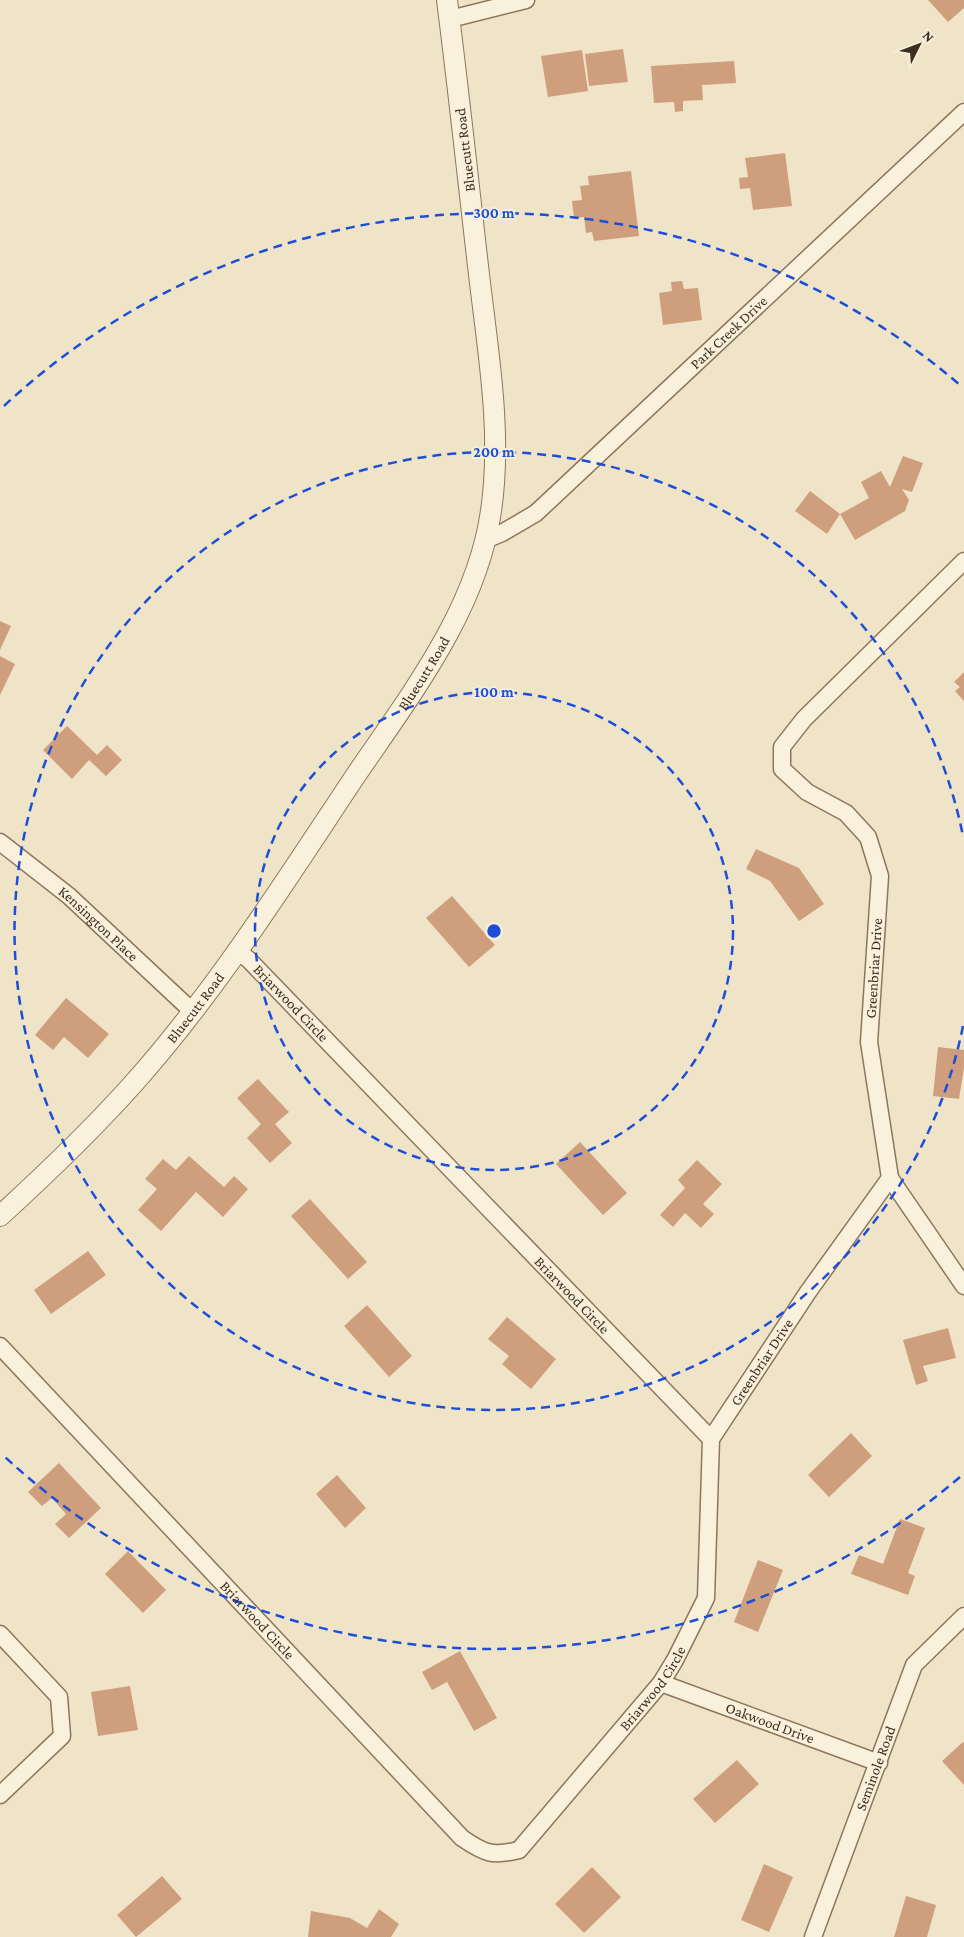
<svg xmlns="http://www.w3.org/2000/svg" width="964" height="1937" viewBox="0 0 964 1937" font-family="'Crimson Pro',serif">
<style>
.building{fill:#cf9f7d}
.lines{fill:none;stroke-linecap:round;stroke-linejoin:round}
.minor-casing{stroke:#8d765c;stroke-width:19}
.tertiary-casing{stroke:#8d765c;stroke-width:22}
.minor{stroke:#faf1dc;stroke-width:16}
.tertiary{stroke:#faf1dc;stroke-width:20}
.ring{fill:none;stroke:#1d4ed8;stroke-width:2.5;stroke-dasharray:9 6}
.labels{text-anchor:middle;dominant-baseline:central;stroke-width:4;stroke-linejoin:round;paint-order:stroke}
.street-label{font-size:15px;fill:#3d2e20;stroke:#f7eed8}
.centre{fill:#1d4ed8;stroke:#f7eed8;stroke-width:2.5}
.ring-label{font-size:15px;text-anchor:middle;font-weight:bold;fill:#1d4ed8;stroke:#f7eed8;stroke-width:4;stroke-linejoin:round;paint-order:stroke}
</style>
<rect width="100%" height="100%" fill="#f0e4c8"/>
<!-- building -->
<path class="building" d="M928 0H964V8L948 22Z
M623 49 628 82 589 86 585 54Z
M582 50 588 91 548 97 541 56Z
M734 61 736 83 702 85 703 100 683 101V111L675 112 674 102 654 103 651 66Z
M785 153 792 206 753 210 750 188 740 189 739 178 748 177 745 158Z
M631 171 639 236 594 241 592 232 586 233 584 217 574 218 572 201 582 200 580 186 589 185 588 176Z
M682 281 684 289 698 288 702 320 663 325 659 293 672 291 671 282Z
M903 456 923 463 912 492 902 489 909 500 905 511 855 540 840 514 869 498 861 482 881 471 890 487Z
M810 491 840 514 827 534 795 511Z
M0 621 11 626 0 650Z
M0 656 15 664 0 695Z
M964 672V701L955 691 960 687 954 682Z
M67 726 97 755 107 745 122 760 106 776 89 760 72 779 43 750Z
M756 849 799 868 824 904 799 921 770 881 746 869Z
M452 896 495 945 469 967 426 918Z
M66 998 109 1034 88 1058 64 1037 53 1050 35 1035Z
M938 1047 964 1050V1068L959 1099 933 1096Z
M258 1079 289 1112 275 1124 292 1143 270 1163 247 1138 261 1124 237 1098Z
M580 1142 627 1193 603 1215 556 1164Z
M189 1156 224 1187 234 1176 248 1189 223 1217 196 1192 161 1231 138 1210 157 1189 145 1179 163 1159 176 1170Z
M697 1160 722 1184 703 1204 714 1214 701 1228 685 1213 673 1227 660 1215 685 1188 678 1180Z
M310 1199 367 1262 348 1279 291 1216Z
M88 1251 106 1275 51 1314 34 1290Z
M367 1305 412 1356 389 1377 344 1326Z
M507 1317 556 1359 531 1389 502 1364 509 1356 488 1339Z
M948 1328 956 1358 923 1366 928 1381 916 1385 903 1340Z
M851 1433 872 1456 829 1497 808 1475Z
M59 1463 101 1508 69 1538 55 1524 66 1514 52 1498 42 1506 28 1492Z
M337 1475 366 1508 345 1528 316 1494Z
M900 1519 925 1528 908 1573 915 1576 908 1595 851 1574 859 1555 883 1564Z
M128 1551 166 1590 143 1613 105 1574Z
M758 1560 783 1570 758 1632 734 1622Z
M460 1651 497 1718 474 1731 447 1682 432 1690 422 1672Z
M130 1686 138 1730 98 1736 91 1692Z
M963 1742 964 1743V1785L942 1761Z
M737 1760 759 1784 715 1823 693 1799Z
M764 1864 793 1877 769 1932 741 1920Z
M592 1867 621 1897 584 1933 555 1904Z
M162 1876 182 1899 136 1937 117 1915Z
M906 1896 936 1905 927 1937H894Z
M379 1909 399 1924 391 1937H308L311 1911 350 1918 367 1928Z"/>
<g class="lines">
<defs>
<g id="minor">
<path d="M450 19 526 0"/>
<path id="s1" d="M485 540 502 533 536 513 964 112"/>
<path id="s2" d="M0 842 69 896 192 1011"/>
<path d="M890 1178 964 1286"/>
<path id="s3" d="M0 1346 462 1838C484 1853 492 1857 519 1850L661 1683 675 1660 706 1598 711 1439 249 960 237 950"/>
<path id="s4" d="M711 1439 808 1292 890 1178 869 1042 880 876 868 837 846 813 807 792 782 769V747L804 719 964 561"/>
<path d="M0 1634 59 1697 62 1736 0 1795"/>
<path id="s5" d="M661 1683 879 1763"/>
<path id="s6" d="M813 1937 914 1665 964 1616"/>
</g>
<g id="tertiary">
<path id="s7" d="M0 1216C46 1174 91 1131 133 1084 217 990 286 880 356 775 411 694 477 610 491 511 502 436 489 358 480 283 469 189 459 94 447 0"/>
</g>
</defs>
<!-- minor casing -->
<use href="#minor" class="minor-casing"/>
<!-- tertiary casing -->
<use href="#tertiary" class="tertiary-casing"/>
<!-- minor -->
<use href="#minor" class="minor"/>
<!-- tertiary -->
<use href="#tertiary" class="tertiary"/>
</g>
<!-- distance rings -->
<g class="ring">
<circle cx="494" cy="931" r="239"/>
<path d="M963 1026A479 479 0 1 1 963 836"/>
<path d="M960 1477A718 718 0 0 1 4 1456M4 406A718 718 0 0 1 960 385"/>
</g>
<g class="labels">
<!-- street labels -->
<g class="street-label">
<text transform="translate(465 150) rotate(-97)">Bluecutt Road</text>
<text stroke="none"><textPath href="#s1" startOffset="322">Park Creek Drive</textPath></text>
<text stroke="none"><textPath href="#s7" startOffset="691">Bluecutt Road</textPath></text>
<text stroke="none"><textPath href="#s2" startOffset="128">Kensington Place</textPath></text>
<text stroke="none"><textPath href="#s4" startOffset="528">Greenbriar Drive</textPath></text>
<text transform="translate(291 1003) rotate(46)">Briarwood Circle</text>
<text stroke="none"><textPath href="#s7" startOffset="286">Bluecutt Road</textPath></text>
<text transform="translate(572 1295) rotate(46)">Briarwood Circle</text>
<text stroke="none"><textPath href="#s4" startOffset="92">Greenbriar Drive</textPath></text>
<text stroke="none"><textPath href="#s3" startOffset="376">Briarwood Circle</textPath></text>
<text stroke="none"><textPath href="#s3" startOffset="946">Briarwood Circle</textPath></text>
<text stroke="none"><textPath href="#s5" startOffset="116">Oakwood Drive</textPath></text>
<text stroke="none"><textPath href="#s6" startOffset="180">Seminole Road</textPath></text>
</g>
</g>
<circle cx="494" cy="931" r="8" class="centre"/>
<g class="ring-label">
<text x="494" y="218">300 m</text>
<text x="494" y="457">200 m</text>
<text x="494" y="697">100 m</text>
</g>
<!-- north arrow -->
<g transform="translate(919 45) rotate(48)" stroke="#f7eed8" stroke-width="4" paint-order="stroke">
<path d="M0-4L9 19L0 12L-9 19Z" fill="#3d2e20"/>
<text y="-8" font-size="14" font-weight="bold" text-anchor="middle" fill="#3d2e20">N</text>
</g>
</svg>
